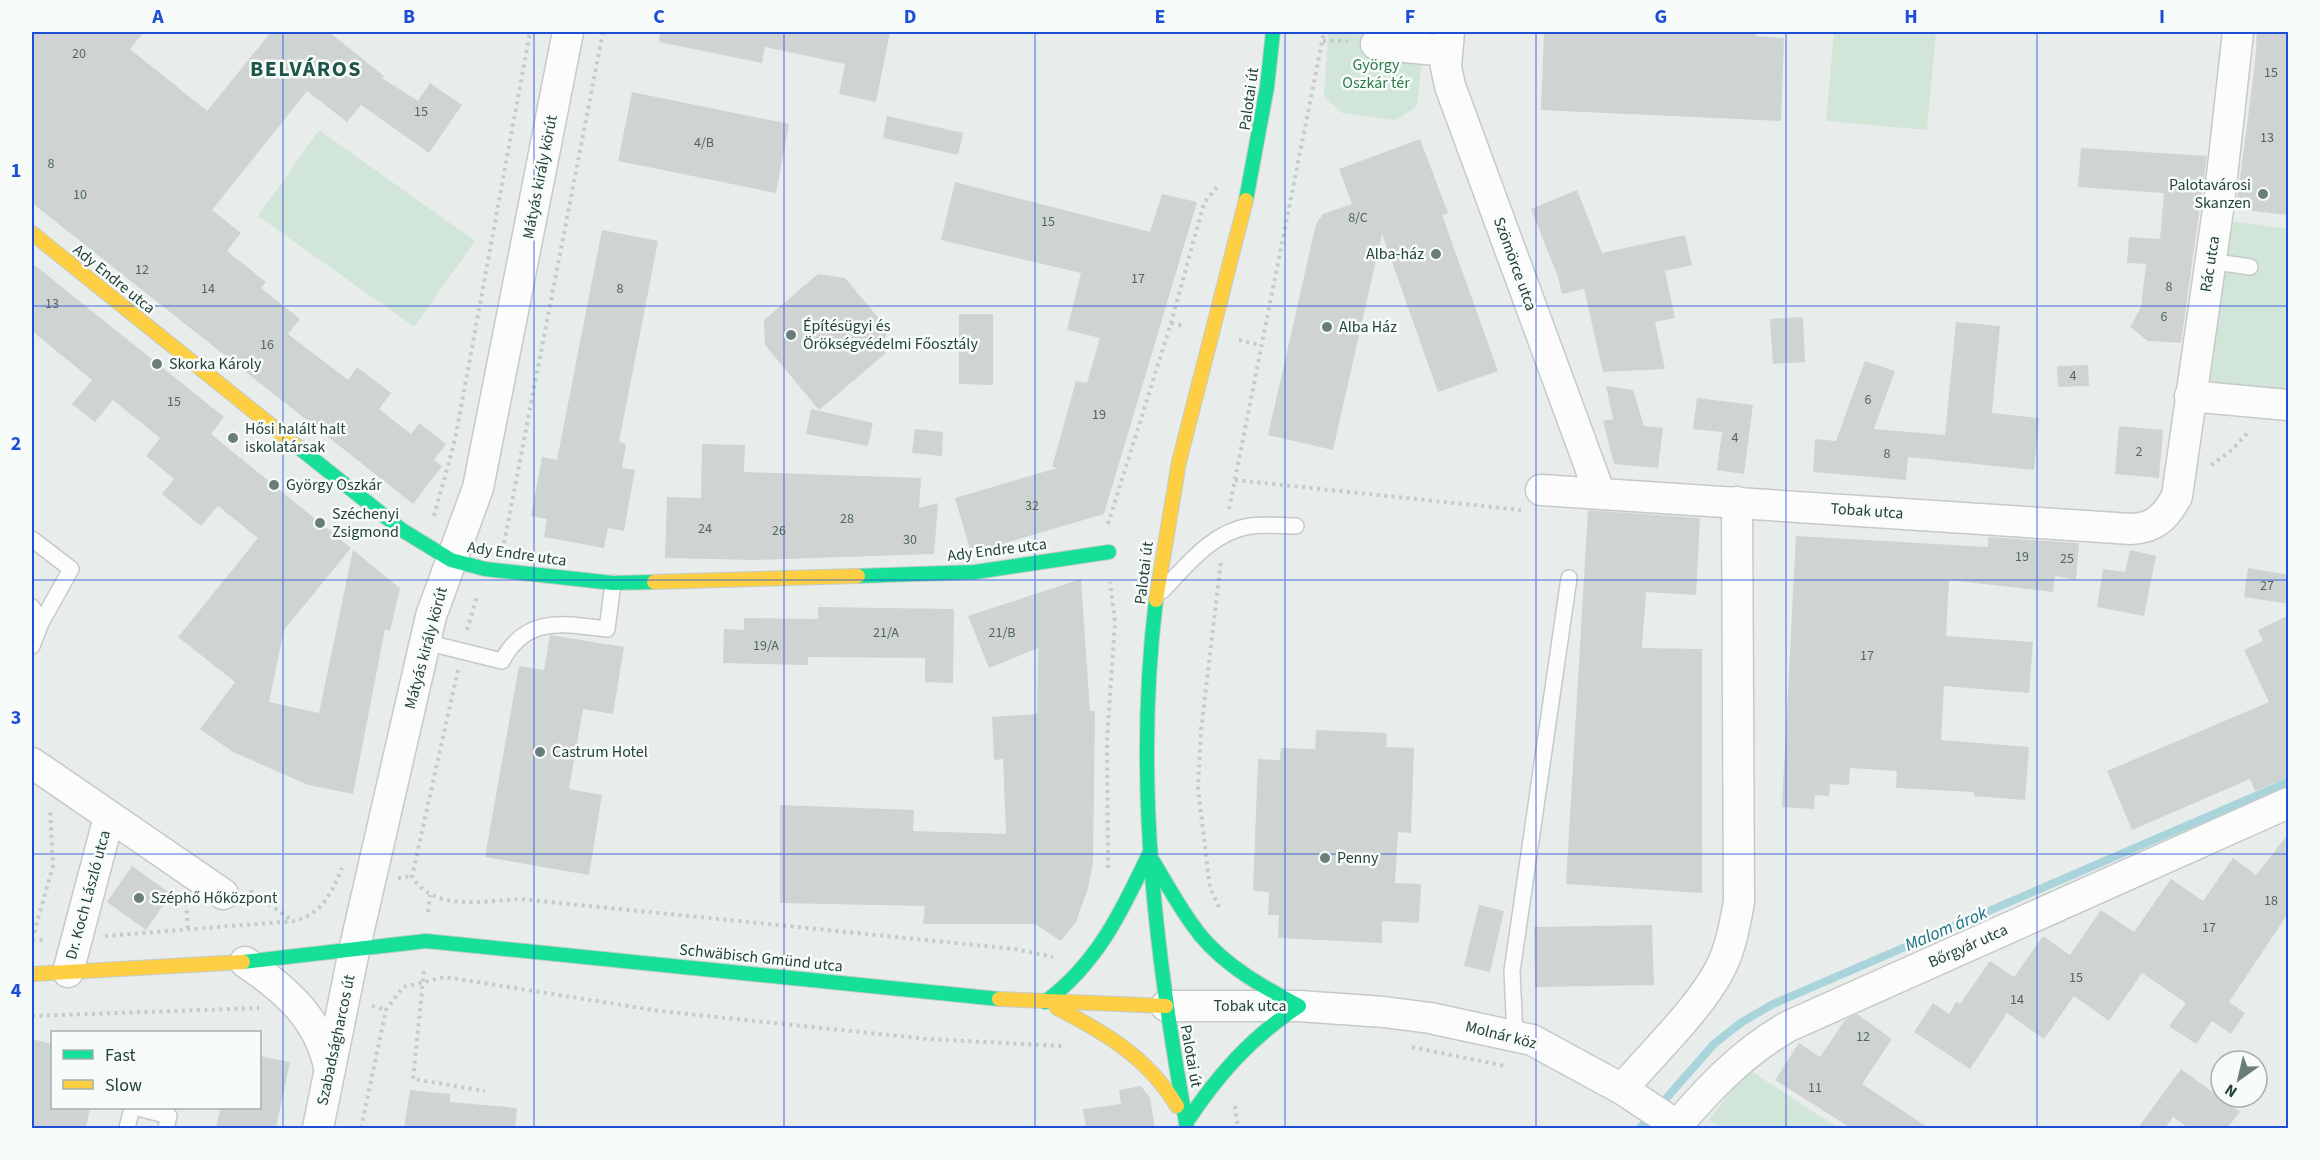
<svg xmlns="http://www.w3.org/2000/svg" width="2320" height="1160" viewBox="0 0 2320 1160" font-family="'Source Sans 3',sans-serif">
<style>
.green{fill:#d1e6d8}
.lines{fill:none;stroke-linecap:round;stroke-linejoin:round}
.stream{stroke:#a9d4db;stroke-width:8}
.building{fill:#cfd4d2}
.lane-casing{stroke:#c5cac8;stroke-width:18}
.street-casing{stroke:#c5cac8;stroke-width:33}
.fast-casing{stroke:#c3cbc8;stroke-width:16}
.slow-casing{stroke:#c3cbc8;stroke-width:16}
.path{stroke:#c3ccca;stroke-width:4;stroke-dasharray:3 4.5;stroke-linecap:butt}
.lane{stroke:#fcfcfc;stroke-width:15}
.street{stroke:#fcfcfc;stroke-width:30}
.fast{stroke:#16e098;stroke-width:14}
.slow{stroke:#ffcf43;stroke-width:14}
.grid{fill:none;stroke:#1d4ed8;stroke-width:1.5;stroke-opacity:0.55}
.poi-dot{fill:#697e78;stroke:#f7fbf9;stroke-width:2}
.labels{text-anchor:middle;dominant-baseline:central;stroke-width:5;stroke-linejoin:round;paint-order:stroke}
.number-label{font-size:14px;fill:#506761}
.park-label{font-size:16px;fill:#2d7a4b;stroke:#f7fbf9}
.street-label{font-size:16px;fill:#24423a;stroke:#f7fbf9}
.poi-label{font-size:16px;fill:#24423a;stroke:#f7fbf9;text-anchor:start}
.water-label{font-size:18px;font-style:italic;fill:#1c6f80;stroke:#f7fbf9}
.district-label{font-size:22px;font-weight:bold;letter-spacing:1.5px;fill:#1f5548;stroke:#f7fbf9}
.neatline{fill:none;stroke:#1d4ed8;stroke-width:2}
.grid-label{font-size:20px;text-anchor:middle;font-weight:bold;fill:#1d4ed8}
</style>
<rect width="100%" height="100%" fill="#e8edeb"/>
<!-- green -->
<path class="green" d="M1328 32H1425L1417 106 1396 120 1342 113 1324 96Z
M1834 32H1936L1927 130 1826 121Z
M319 130 475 241 414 327 258 216Z
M2216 219 2288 229V405L2190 396Z
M1748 1069 1838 1128H1722L1709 1120Z"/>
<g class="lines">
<!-- stream -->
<path class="stream" d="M1640 1128 1714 1044 1742 1022 1773 1004 2288 782"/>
</g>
<!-- building -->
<path class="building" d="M32 32H144L130 49 207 111 271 32H329L384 76 382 78 418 101 430 83 462 105 429 153 361 105 347 122 307 91 212 210 241 233 227 251 266 282 261 288 300 319 288 334 348 380 357 367 391 393 379 409 411 434 419 423 446 444 434 460 442 466 413 504 32 203Z
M660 32H890L876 102 839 94 845 64 765 47 762 63 659 42Z
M1544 32H1756V36L1784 38 1781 121 1541 110Z
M2257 32H2289V215L2236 209 2255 64Z
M632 92 789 124 776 193 618 161Z
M887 116 963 133 958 155 883 138Z
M1420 139 1448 213 1442 215 1498 371 1438 392 1382 234 1333 450 1268 435 1316 224 1323 214 1352 204 1339 169Z
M2081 148 2207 156 2181 343 2148 341 2130 327 2141 307 2146 264 2127 263 2129 237 2160 239 2164 193 2078 187Z
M955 182 1150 232 1162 194 1197 202 1104 514 971 553 955 498 1057 468 1052 467 1076 381 1087 383 1100 338 1067 330 1081 273 941 240Z
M1577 190 1602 253 1685 235 1692 265 1665 271 1675 318 1655 322 1665 369 1603 372 1584 289 1562 294 1558 277 1531 209Z
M602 230 658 241 619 442 626 444 622 468 635 470 624 531 608 528 604 548 544 537 547 519 531 516 542 457 557 460Z
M32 263 224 417 211 434 351 548 284 630 269 702 319 713 353 550 400 588 390 631 385 629 353 794 308 785 233 752 200 729 235 682 178 637 258 538 218 506 201 526 162 494 174 479 146 456 160 438 113 400 95 422 72 404 92 380 32 331Z
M818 274 845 278 886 327 885 354 819 410 765 345 764 320Z
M959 314H993V385L959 384Z
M1803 317 1805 362 1773 364 1770 319Z
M1956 322 2000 326 1992 413 2039 418 2034 470 1908 457 1906 480 1813 472 1815 439 1836 441 1865 361 1895 371 1874 429 1945 435Z
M2088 365 2089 386 2058 387 2057 366Z
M1606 386 1633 390 1644 426 1663 428 1658 468 1614 464 1603 421 1613 419Z
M1697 398 1753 405 1744 474 1717 470 1722 432 1693 429Z
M811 409 873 423 868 446 806 434Z
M2119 426 2163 430 2159 478 2115 474Z
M915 429 943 432 942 456 912 453Z
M702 444 745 445 744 472 921 478 919 508 938 503 934 554 756 560 665 558 667 497 701 498Z
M1588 510 1700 518 1696 595 1646 592 1642 648 1702 649V893L1566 884Z
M1796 536 1988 547V537L2079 543 2076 580 2055 576 2053 592 1949 580 1946 636 2033 642 2029 693 1944 686 1941 740 2029 747 2025 800 1974 796V792L1896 788 1897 771 1850 768 1849 785 1830 784 1829 796 1815 795 1814 809 1782 807Z
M2130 550 2156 556 2144 616 2097 607 2103 569 2125 572Z
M2248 568 2289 575V604L2244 597Z
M1081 579 1090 711H1095L1093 863 1088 888 1076 922 1061 941 1035 924H923L925 906 780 903V805L914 810 913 831 1006 834 1003 759 994 760 992 717 1037 714 1038 648 989 668 968 616Z
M818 607 954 609 953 683 925 682V658L808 657V665L723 663 724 629 744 630V618L818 619Z
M2289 615V777L2255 791 2250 779 2132 830 2107 771 2269 702 2244 650 2263 641 2258 630Z
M550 635 624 647 613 714 583 709 569 789 602 795 589 875 485 857 519 666 544 670Z
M1316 730 1387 733 1386 747 1414 748 1411 833 1398 832 1395 883 1421 884 1419 923 1382 921V943L1278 938 1279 915H1268L1269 892 1253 891 1258 759 1280 760 1281 748 1315 749Z
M2289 833V912L2229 1002 2245 1013 2231 1034 2212 1021 2196 1044 2169 1026 2186 1003 2142 973 2109 1021 2074 996 2044 1039 2007 1013 1970 1069 1914 1032 1933 1003 1949 1014 1956 1002 1960 1004 1990 961 2014 977 2043 936 2070 955 2101 910 2134 932 2171 879 2203 901 2233 858 2256 875Z
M132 866 171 894 146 930 107 902Z
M1479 905 1504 911 1490 972 1464 966Z
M1652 925 1654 985 1535 987 1534 927Z
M1857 1014 1892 1039 1862 1084 1929 1128H1851L1775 1080 1799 1043 1820 1057 1845 1020Z
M32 1039 52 1044V1107H90L86 1128H32Z
M260 1056 290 1062 276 1128H216L221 1107H260Z
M2181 1069 2240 1112 2227 1128H2189L2173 1117 2165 1128H2138Z
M1141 1086 1150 1098 1155 1128H1086L1083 1109 1121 1104 1119 1090Z
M410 1090 450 1094V1102L517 1108 515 1128H404Z"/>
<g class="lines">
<defs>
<path id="lane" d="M2210 261 2250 267
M32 539 71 569 41 623
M1162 591C1187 565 1212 532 1250 526 1264 524 1281 526 1296 526
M32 607 41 623 32 646
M425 642 502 661C526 615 564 624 607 629L613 583
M1515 1037 1512 971 1569 578
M138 1108 169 1116 166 1128
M127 1128 132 1108"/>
<path id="street" d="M1449 32 1446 67 1450 86 1600 494
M1376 44 1446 51
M2190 396 2288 405
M1541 490 2131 529C2155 528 2166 517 2177 496L2219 203 2238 32
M32 763 223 894
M245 962C285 989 319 1018 329 1067
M68 972 109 817
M1166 1006H1299L1384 1012 1430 1018 1532 1040 1622 1089 1681 1128
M1622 1089C1651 1055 1704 1004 1722 965 1731 946 1735 924 1739 902L1737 502
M318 1128 354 951 431 616 478 488 568 32
M1675 1128C1709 1088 1743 1052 1789 1026L2288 803"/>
<path id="fast" d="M1246 200 1267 87 1273 32
M298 447 402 530 451 560 485 569 613 583 654 582
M858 576 975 572 1109 552
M1156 600C1134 777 1155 953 1187 1128
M1153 861C1168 886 1182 913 1201 936 1227 967 1263 987 1299 1006
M243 962 426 941 999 999
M1045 1002C1097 964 1122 911 1149 854
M1186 1123C1217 1076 1251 1037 1299 1006"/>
<path id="slow" d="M32 233 298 447
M654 582 858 576
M1156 600 1179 462 1246 200
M32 974 243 962
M999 999 1166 1006
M1057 1008C1106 1033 1148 1058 1177 1106"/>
</defs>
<!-- lane casing -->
<use href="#lane" class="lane-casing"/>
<!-- street casing -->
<use href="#street" class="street-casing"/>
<!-- fast casing -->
<use href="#fast" class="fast-casing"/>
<!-- slow casing -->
<use href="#slow" class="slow-casing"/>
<!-- path -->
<path class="path" d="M1323 41H1348
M1171 323 1185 326
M1239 340 1260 345
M2211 465 2232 450 2250 430
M1235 480 1521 510
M1229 509 1324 32
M434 516 455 440 530 32
M1108 524 1171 323 1204 203 1217 187
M504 543 603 32
M467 630 477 597
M458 670 412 876C432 912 485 901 520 899L1015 949 1053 957
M1108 868 1107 741 1115 622 1110 582
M398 878 412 876
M250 891 293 921
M186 903 188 929
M1219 907 1210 888 1198 788 1201 730 1221 561
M428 912 430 895
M105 936 294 921C322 914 331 894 342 868
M32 940H47
M32 940 53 866 50 809
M424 971 413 1079 485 1091
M372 1006 386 1010
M32 1016 259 1008
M1412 1047 1505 1066
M1235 1106 1238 1128
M361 1128 386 1010 403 987 445 977 660 1011 927 1039 1062 1046"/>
<!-- lane -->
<use href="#lane" class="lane"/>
<!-- street -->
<use href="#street" class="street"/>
<!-- fast -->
<use href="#fast" class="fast"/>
<!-- slow -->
<use href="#slow" class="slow"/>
</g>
<!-- grid -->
<path class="grid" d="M283 32V1128M534 32V1128M784 32V1128M1035 32V1128M1285 32V1128M1536 32V1128M1786 32V1128M2037 32V1128M32 306H2288M32 580H2288M32 854H2288"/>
<!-- markers -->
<g class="poi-dot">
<circle cx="2263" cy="194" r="6"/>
<circle cx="1436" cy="254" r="6"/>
<circle cx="1327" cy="327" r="6"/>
<circle cx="791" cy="335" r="6"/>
<circle cx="157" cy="364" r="6"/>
<circle cx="233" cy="438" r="6"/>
<circle cx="274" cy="485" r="6"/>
<circle cx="320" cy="523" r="6"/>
<circle cx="540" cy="752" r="6"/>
<circle cx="1325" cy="858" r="6"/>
<circle cx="139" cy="898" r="6"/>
</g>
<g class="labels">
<!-- number labels -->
<g class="number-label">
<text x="79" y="54">20</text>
<text x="2271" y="73">15</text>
<text x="421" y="112">15</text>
<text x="2267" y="138">13</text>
<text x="704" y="143">4/B</text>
<text x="51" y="164">8</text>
<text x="80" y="195">10</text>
<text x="1358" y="218">8/C</text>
<text x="1048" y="222">15</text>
<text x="142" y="270">12</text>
<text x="1138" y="279">17</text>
<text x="2169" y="287">8</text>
<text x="208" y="289">14</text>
<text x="620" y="289">8</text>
<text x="52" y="304">13</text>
<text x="2164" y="317">6</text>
<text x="267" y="345">16</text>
<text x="2073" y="376">4</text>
<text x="1868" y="400">6</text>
<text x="174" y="402">15</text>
<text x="1099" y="415">19</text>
<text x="1735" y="438">4</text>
<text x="2139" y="452">2</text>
<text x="1887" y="454">8</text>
<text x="1032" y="506">32</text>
<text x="847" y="519">28</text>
<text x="705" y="529">24</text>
<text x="779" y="531">26</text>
<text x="910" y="540">30</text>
<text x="2022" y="557">19</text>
<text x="2067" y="559">25</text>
<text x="2267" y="586">27</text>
<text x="886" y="633">21/A</text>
<text x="1002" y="633">21/B</text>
<text x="766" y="646">19/A</text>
<text x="1867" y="656">17</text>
<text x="2271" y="901">18</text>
<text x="2209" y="928">17</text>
<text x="2076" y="978">15</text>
<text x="2017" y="1000">14</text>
<text x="1863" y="1037">12</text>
<text x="1815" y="1088">11</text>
</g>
<!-- park labels -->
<g class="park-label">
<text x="1376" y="65">György<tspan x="1376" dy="18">Oszkár tér</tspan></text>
</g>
<!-- street labels -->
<g class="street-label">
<text transform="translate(1249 99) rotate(-82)">Palotai út</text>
<text transform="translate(540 177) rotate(-79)">Mátyás király körút</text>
<text transform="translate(1515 264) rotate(70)">Szömörce utca</text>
<text transform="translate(2210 264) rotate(-81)">Rác utca</text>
<text transform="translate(114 279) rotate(39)">Ady Endre utca</text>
<text transform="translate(1867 511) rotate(4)">Tobak utca</text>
<text transform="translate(997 550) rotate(-7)">Ady Endre utca</text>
<text transform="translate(517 554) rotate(8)">Ady Endre utca</text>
<text transform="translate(1144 573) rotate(-83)">Palotai út</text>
<text transform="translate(426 648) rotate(-75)">Mátyás király körút</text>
<text transform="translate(88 895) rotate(-75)">Dr. Koch László utca</text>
<text transform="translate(1968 946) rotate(-24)">Bőrgyár utca</text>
<text transform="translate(761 958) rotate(6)">Schwäbisch Gmünd utca</text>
<text x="1250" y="1006">Tobak utca</text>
<text transform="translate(1501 1035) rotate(14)">Molnár köz</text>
<text transform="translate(336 1040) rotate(-78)">Szabadságharcos út</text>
<text transform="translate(1191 1056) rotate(80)">Palotai út</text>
</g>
<!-- poi labels -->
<g class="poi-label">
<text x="2251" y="185" text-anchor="end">Palotavárosi<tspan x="2251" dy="18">Skanzen</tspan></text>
<text x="1424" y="254" text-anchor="end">Alba-ház</text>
<text x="803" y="326">Építésügyi és<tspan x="803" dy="18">Örökségvédelmi Főosztály</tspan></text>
<text x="1339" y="327">Alba Ház</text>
<text x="169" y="364">Skorka Károly</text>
<text x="245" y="429">Hősi halált halt<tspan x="245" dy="18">iskolatársak</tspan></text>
<text x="286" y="485">György Oszkár</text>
<text x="332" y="514">Széchenyi<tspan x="332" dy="18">Zsigmond</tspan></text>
<text x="552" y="752">Castrum Hotel</text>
<text x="1337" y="858">Penny</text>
<text x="151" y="898">Széphő Hőközpont</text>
</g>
<!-- water labels -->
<g class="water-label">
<text transform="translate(1946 929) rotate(-23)">Malom árok</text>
</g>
<!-- district labels -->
<g class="district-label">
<text x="306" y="69">BELVÁROS</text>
</g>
</g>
<!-- border -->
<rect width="2320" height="1160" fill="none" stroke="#f7fbf9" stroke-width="66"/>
<!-- legend -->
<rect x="51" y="1031" width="210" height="78" fill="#f7fbf9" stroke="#a3b1ad" stroke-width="1.5"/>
<rect x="63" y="1050" width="30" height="9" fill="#16e098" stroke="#a3b1ad" stroke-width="1.5"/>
<text x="105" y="1061" font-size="18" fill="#24423a">Fast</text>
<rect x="63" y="1080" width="30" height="9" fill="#ffcf43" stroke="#a3b1ad" stroke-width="1.5"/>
<text x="105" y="1091" font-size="18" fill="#24423a">Slow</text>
<!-- north arrow -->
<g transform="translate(2239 1079) rotate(214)"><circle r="28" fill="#f7fbf9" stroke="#a3b1ad" stroke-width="1.5"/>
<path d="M0-4.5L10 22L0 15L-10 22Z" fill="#697e78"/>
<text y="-9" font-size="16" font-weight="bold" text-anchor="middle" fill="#24423a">N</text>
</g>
<rect x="33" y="33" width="2254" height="1094" class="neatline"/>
<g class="grid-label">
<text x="158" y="23">A</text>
<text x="409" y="23">B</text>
<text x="659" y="23">C</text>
<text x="910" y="23">D</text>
<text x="1160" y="23">E</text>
<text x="1410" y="23">F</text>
<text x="1661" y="23">G</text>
<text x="1911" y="23">H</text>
<text x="2162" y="23">I</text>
<text x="16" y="177">1</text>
<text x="16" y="450">2</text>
<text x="16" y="724">3</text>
<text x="16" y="997">4</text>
</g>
</svg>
